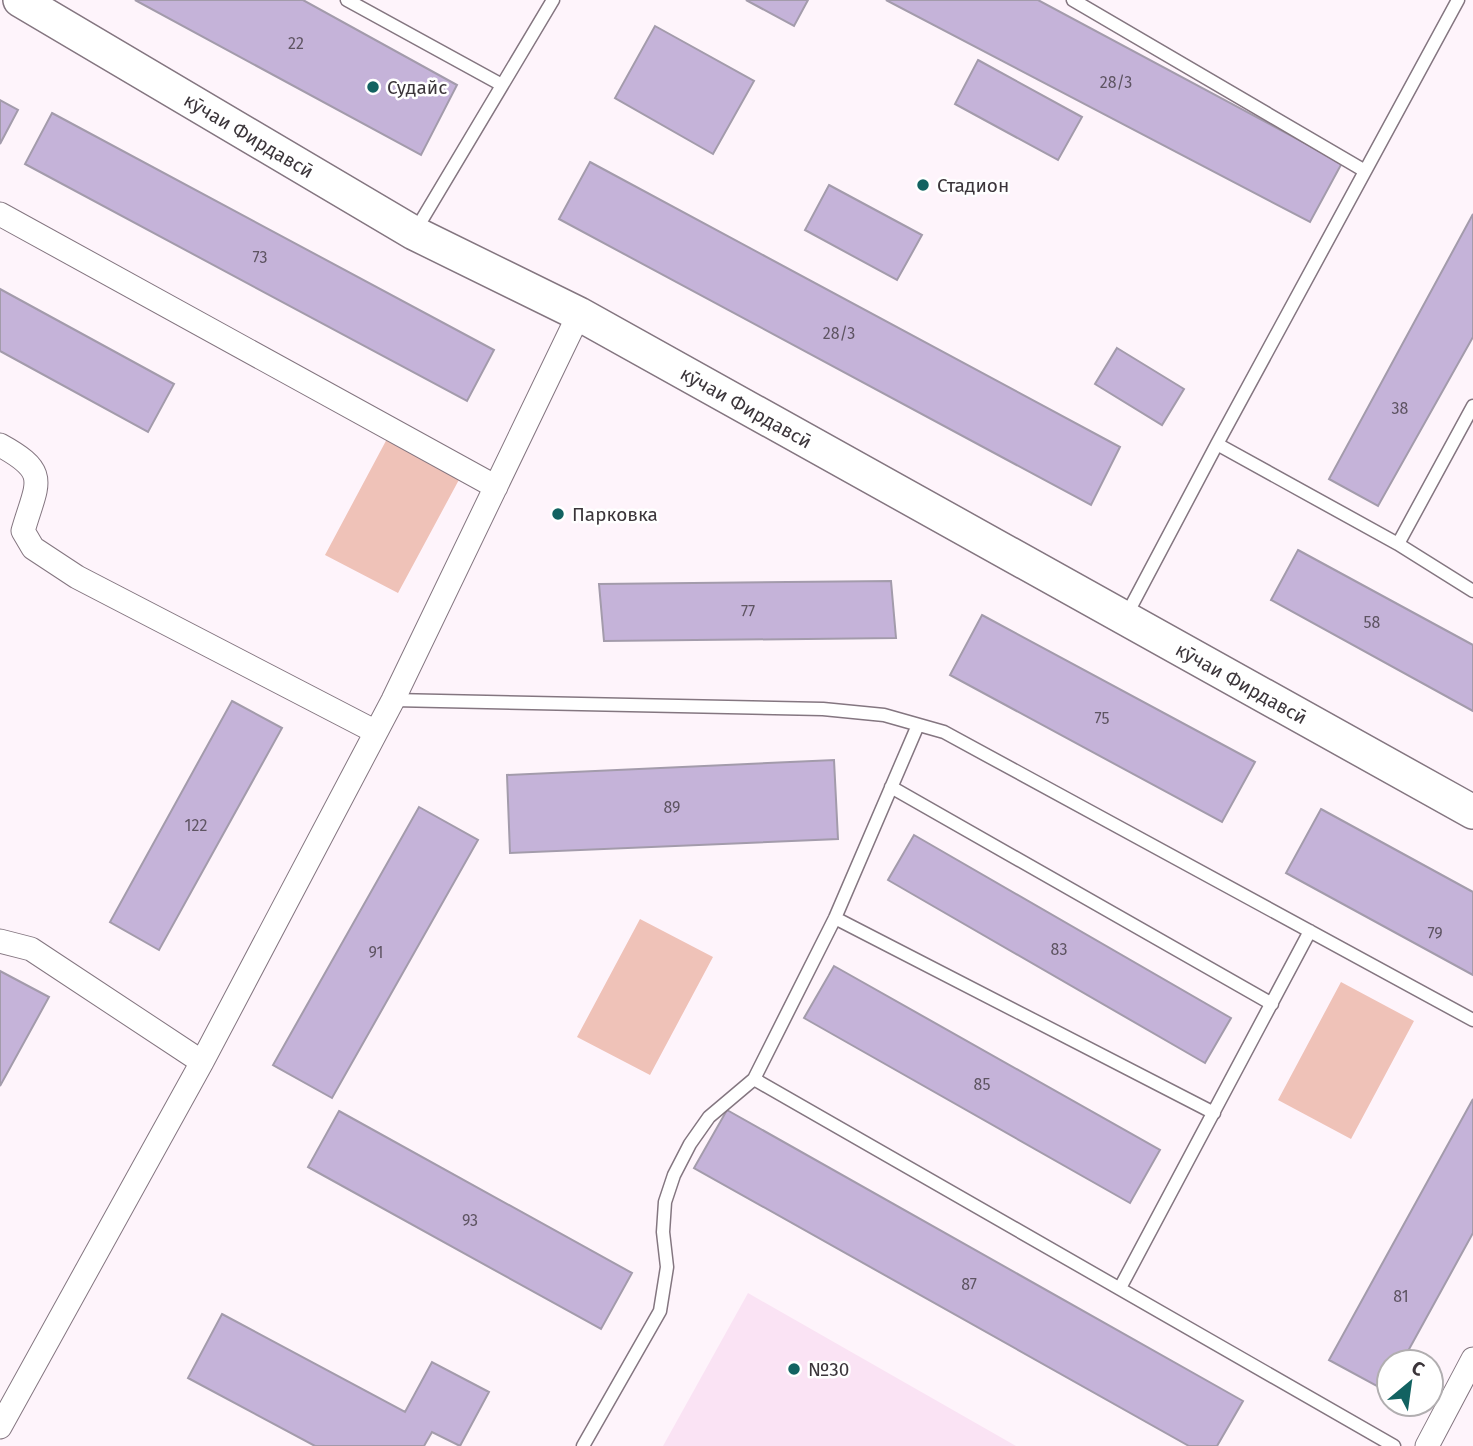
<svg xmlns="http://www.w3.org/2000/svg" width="1473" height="1446" viewBox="0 0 1473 1446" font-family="'Fira Sans',sans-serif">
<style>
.built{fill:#fae3f4}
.green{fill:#efc2b8}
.building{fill:#c5b3d9;stroke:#a39bab;stroke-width:2}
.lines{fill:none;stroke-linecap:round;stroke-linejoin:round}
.lane-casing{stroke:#847680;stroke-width:15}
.street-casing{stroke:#847680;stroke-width:25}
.secondary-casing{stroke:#847680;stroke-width:36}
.lane{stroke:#fff;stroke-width:12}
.street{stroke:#fff;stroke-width:23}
.secondary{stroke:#fff;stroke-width:33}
.poi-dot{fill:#126261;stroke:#fff;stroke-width:2.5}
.labels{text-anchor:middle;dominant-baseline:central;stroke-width:5;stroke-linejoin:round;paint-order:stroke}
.number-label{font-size:16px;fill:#5e5462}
.poi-label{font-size:19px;fill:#3b353a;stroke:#fff;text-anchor:start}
.street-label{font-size:19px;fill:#3b353a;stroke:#fff}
</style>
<rect width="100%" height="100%" fill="#fef4fb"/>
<!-- built -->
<path class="built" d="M748 1293 1016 1446H663Z"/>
<!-- green -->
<path class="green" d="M388 437 461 476 398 593 325 555Z
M640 919 713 957 650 1075 577 1037Z
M1341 982 1414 1021 1351 1139 1278 1100Z"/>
<!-- building -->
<path class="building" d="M135 0H303L457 85 421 155Z
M746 0H808L794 26Z
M886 0H1038L1342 163 1310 222Z
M655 26 754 81 713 154 615 98Z
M978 60 1082 117 1058 160 955 104Z
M0 100 18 110 0 144Z
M52 113 494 350 467 401 25 164Z
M590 162 1120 447 1091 505 559 219Z
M829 185 922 235 897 280 805 230Z
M1473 214V337L1378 506 1329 479Z
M0 289 174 384 148 432 0 351Z
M1117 348 1184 389 1162 425 1095 384Z
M1298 550 1473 645V711L1271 600Z
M891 581 896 638 604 641 599 584Z
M982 615 1255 762 1222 822 950 675Z
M232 701 282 728 159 950 110 922Z
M834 760 838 839 510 853 507 775Z
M419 807 478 840 332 1098 273 1065Z
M1321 809 1473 892V975L1286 873Z
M914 835 1231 1018 1205 1063 888 880Z
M834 966 1160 1150 1130 1203 804 1018Z
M0 971 49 997 0 1086Z
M1473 1099V1233L1402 1362H1389V1385L1386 1391 1329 1360Z
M727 1110 1243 1401 1217 1446H1189L694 1168Z
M339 1111 632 1273 601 1329 308 1167Z
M222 1314 405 1412 432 1362 489 1392 460 1446 432 1432 424 1446H315L188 1378Z"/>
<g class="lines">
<defs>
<path id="lane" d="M347 0 502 85
M1073 0 1365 171
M414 233 553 0
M1217 444 1398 544 1473 406
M1398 544 1473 591
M1126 616 1217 444 1458 0
M393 700 823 709 884 715 944 732 1473 1020
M891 787 1272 1004
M835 918 1214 1113
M754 1079 1394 1446
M1120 1288 1310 931
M583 1446 660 1311 667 1267 663 1232 665 1202 674 1175 690 1144 709 1117 754 1079 835 918 918 725"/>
<path id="street" d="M0 214 496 487
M0 445C51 473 37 482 23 531L33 548 77 577 376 732
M0 941 31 949 202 1062
M0 1427 202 1062 393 700 579 314
M1427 1446 1473 1359"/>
<g id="secondary">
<path id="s1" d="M20 0 414 233 579 314 1473 812"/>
</g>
</defs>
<!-- lane casing -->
<use href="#lane" class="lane-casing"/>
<!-- street casing -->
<use href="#street" class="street-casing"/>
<!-- secondary casing -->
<use href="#secondary" class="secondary-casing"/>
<!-- lane -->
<use href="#lane" class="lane"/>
<!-- street -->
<use href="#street" class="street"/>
<!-- secondary -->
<use href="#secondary" class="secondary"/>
</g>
<!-- markers -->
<g class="poi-dot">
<circle cx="373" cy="87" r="7"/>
<circle cx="923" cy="185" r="7"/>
<circle cx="558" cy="514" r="7"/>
<circle cx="794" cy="1369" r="7"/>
</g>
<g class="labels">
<!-- number labels -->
<g class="number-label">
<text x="296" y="43">22</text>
<text x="1116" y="82">28/3</text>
<text x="260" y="257">73</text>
<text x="839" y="333">28/3</text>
<text x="1400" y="408">38</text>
<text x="748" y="611">77</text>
<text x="1372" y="622">58</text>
<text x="1102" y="718">75</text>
<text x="672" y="807">89</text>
<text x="196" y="825">122</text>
<text x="1435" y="933">79</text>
<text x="1059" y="949">83</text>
<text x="376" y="952">91</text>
<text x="982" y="1084">85</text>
<text x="470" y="1220">93</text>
<text x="969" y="1284">87</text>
<text x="1401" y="1296">81</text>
</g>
<!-- poi labels -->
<g class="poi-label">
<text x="387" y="87">Судайс</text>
<text x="937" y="185">Стадион</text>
<text x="572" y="514">Парковка</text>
<text x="808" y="1369">№30</text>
</g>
<!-- street labels -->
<g class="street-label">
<text stroke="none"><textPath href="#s1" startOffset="266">кӯчаи Фирдавсӣ</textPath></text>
<text stroke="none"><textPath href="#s1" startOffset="833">кӯчаи Фирдавсӣ</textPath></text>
<text stroke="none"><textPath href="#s1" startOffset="1400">кӯчаи Фирдавсӣ</textPath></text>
</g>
</g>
<!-- north arrow -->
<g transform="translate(1410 1383) rotate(29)"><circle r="33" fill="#ffffff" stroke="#b1aeb0" stroke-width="2"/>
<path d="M0-5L12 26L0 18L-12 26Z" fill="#126261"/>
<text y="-10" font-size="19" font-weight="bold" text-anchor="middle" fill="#3b353a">С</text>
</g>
</svg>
